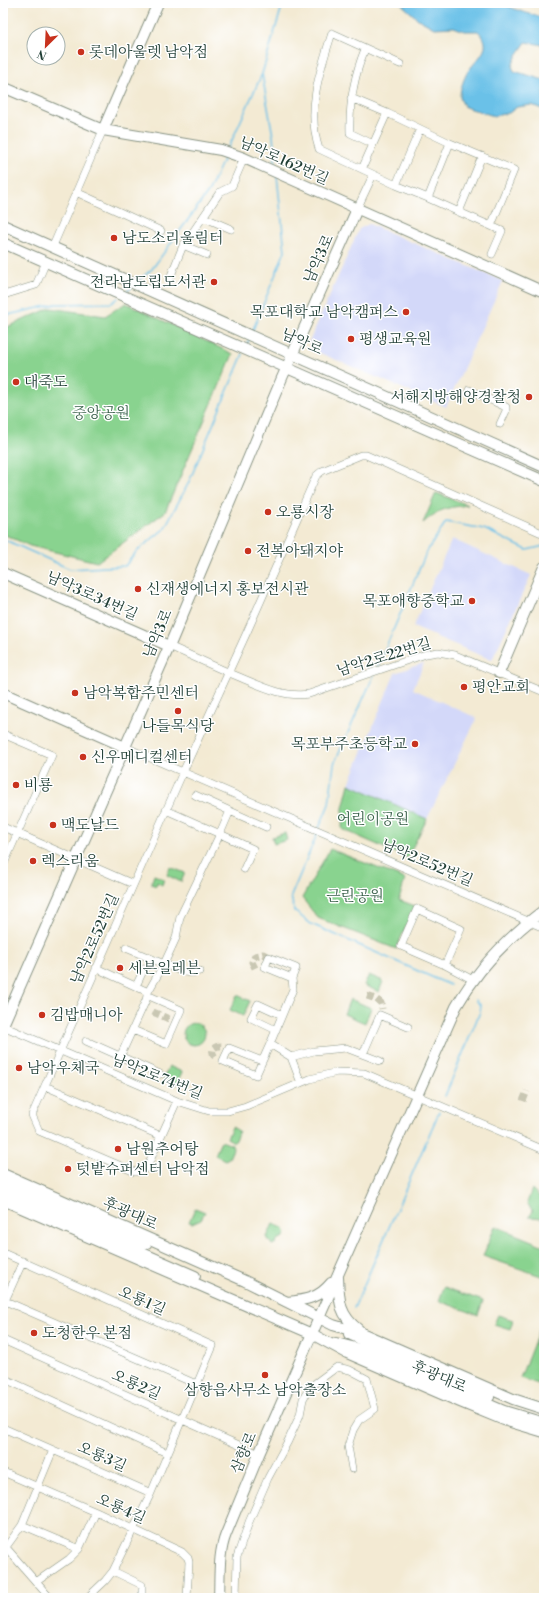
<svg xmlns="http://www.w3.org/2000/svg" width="547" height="1601" viewBox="0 0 547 1601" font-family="'Libre Bodoni','Noto Serif KR',serif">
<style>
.built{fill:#d3d8f9}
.green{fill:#89d38f;stroke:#548862}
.water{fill:#6bc1e8;stroke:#457f8e}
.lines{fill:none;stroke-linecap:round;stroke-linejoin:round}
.stream{stroke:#6bc1e8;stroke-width:1.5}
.street-tunnel{stroke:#c9c7b3;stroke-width:7;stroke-dasharray:7 3.5;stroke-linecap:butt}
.street-casing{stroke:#899484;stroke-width:8}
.secondary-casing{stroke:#899484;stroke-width:12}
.street{stroke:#fff;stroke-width:7}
.secondary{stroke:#fff;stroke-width:10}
.poi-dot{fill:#c8321e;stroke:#fff;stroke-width:1.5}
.labels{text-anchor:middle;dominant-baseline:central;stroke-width:3;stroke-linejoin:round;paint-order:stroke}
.poi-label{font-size:15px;fill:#1f3d34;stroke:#fff;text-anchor:start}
.street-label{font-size:15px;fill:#1f3d34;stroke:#fff}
.park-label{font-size:15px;fill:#3a624b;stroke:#fff}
</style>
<rect width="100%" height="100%" fill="#fff"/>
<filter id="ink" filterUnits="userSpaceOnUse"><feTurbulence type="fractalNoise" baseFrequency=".025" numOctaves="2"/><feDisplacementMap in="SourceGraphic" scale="8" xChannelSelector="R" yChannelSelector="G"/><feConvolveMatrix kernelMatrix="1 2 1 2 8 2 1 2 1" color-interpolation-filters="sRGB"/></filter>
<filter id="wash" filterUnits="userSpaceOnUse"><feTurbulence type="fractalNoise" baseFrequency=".012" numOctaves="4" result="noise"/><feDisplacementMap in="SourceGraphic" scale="16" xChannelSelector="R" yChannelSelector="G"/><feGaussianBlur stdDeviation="0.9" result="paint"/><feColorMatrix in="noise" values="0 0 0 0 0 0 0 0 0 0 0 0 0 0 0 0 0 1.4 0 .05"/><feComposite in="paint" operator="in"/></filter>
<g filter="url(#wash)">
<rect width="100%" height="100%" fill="#f3ead3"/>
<!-- built -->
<path class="built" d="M369 224 503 281 446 407 313 350 309 342 359 229Z
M452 539 531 575 492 660 413 627Z
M424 663 413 689 477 718 427 819 349 784 395 673Z"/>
<!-- green -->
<path class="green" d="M126 303 233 354 165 512 97 562 30 546 3 534V329L50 308 105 316Z
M436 493 468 505C446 508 441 508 423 523Z
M349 784 427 819 407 858 342 829 343 808Z
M285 833 287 840 274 844 272 837Z
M330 849 405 879 399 900 415 906 396 949 318 918 302 898Z
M170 867 185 873 181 882 167 875Z
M154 875 164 879 162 885 157 882 156 886 151 884Z
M369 975 383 981 379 992 364 985Z
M237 995 250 1001 243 1016 230 1010Z
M350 999 371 1008 365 1023 344 1014Z
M183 1034a11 11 0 1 1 22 0a11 11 0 1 1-22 0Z
M169 1066 182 1072 176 1085 163 1079Z
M232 1127 239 1131 234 1142 227 1138Z
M221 1141 232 1145 233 1149 229 1158 225 1160 215 1155Z
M532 1189 544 1201V1218L529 1217 533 1211 527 1203Z
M195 1208 205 1212 201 1219 192 1223 189 1222Z
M273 1224 283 1228 286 1233 284 1237 277 1240 276 1243 272 1245 267 1237Z
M495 1226 544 1246V1277L483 1256Z
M444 1287 483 1301 478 1315 439 1301Z
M498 1315 513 1320 510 1329 494 1324Z
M544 1318V1386L520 1378Z"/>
<!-- water -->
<path class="water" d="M400 3H500L520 11 544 18V45L526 42 517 55 512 66 514 71 544 80V110L532 105 517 107 509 113 494 116 465 107C463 104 460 100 460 96 460 90 463 81 466 75 473 60 497 49 478 31H464L454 27 434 28 418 19Z"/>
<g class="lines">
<!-- stream -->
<path class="stream" d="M262 74 273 136 276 169
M228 149 262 74 283 3
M138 281 152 269 209 191 225 156
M126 292 132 287
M3 316 56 304 112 303 118 298
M252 332 285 251 277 176
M246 347 249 339
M3 539 70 569 125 566 136 552 164 529 188 484 243 354
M377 668 427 551 446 522 484 529 527 550 544 546
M319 828 329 804 334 764 374 675
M318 832 291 896 294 911 311 924 450 985
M445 1096 480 1012 481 1006 476 1000
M354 1308 439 1112"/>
</g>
</g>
<g filter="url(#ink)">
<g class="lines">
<!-- street-tunnel -->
<path class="street-tunnel" d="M255 968 252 962 255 956 263 954 269 957
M367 996 376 999 381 1003 382 1009
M153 1012 176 1022
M215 1057C207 1046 221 1044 229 1048
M523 1101 527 1091"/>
<defs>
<path id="street" d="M365 49C354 76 349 103 350 133L373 144
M400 64 332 33C320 70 306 110 319 149L396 185 420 129
M351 98 387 113 450 143 514 170 491 226 459 212
M362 169 387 113
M396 185 428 198 450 143
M76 192 161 231
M428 198 459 212 482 156
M357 209 373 175
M203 217 231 229
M491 226 502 231 492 254
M183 245 207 255
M53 246 103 130
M170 278 182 248 220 192 232 186 244 158
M3 293 7 294 36 285 46 262
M469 390 506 407V411L500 424
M169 646C190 655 211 665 232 674 257 684 282 698 309 694L426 654 438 652 455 655 544 692
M3 734 52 755 3 866
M125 747 544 928
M195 795 230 811
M3 827 133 884
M244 869 253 849 220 834 230 811 266 827
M126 948 183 972 193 973 200 971
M445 965 461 929 417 909 401 946 445 965 473 980
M96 968 148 992
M292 978 265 967 269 957 296 968 292 978 293 989 270 1044 291 1057 301 1083
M136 986 144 969
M3 1026 177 1101 209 1111H228L246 1106 310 1079 337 1072 364 1073 544 1150
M133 1030 166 1044 181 1010 147 995
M276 1030 251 1018 258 1004 282 1015
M86 1041 160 1074
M363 1054 380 1015 408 1027
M120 1057 146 1000 148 992 164 964 176 938 180 917 220 834 166 810
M291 1057 314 1051 346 1048 380 1061
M262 1061 229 1048 223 1061 256 1075 270 1044
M45 1086 161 1136
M177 1101 147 1167 141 1172H135L39 1131 32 1115 183 772 247 632 316 476 322 471 361 455H366L544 534
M3 1253 213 1346 151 1493 113 1571 105 1581 87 1598
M3 1300 196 1384
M3 1305 23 1261
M3 1340 259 1454
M3 1378 167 1453
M3 1428 151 1493
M3 1472 96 1512 182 1552 188 1558 189 1562 187 1598
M22 1525 79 1549
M3 1544 50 1598
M6 1547 22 1525 53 1450
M113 1571 142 1585V1598
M36 1582 69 1559 79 1549 96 1512
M236 1598 237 1557 249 1522 268 1478 288 1441 300 1415 303 1399 310 1387 337 1367 350 1370 367 1379 375 1409 359 1420 353 1430 348 1446 352 1469"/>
<path id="secondary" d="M3 87 103 130 221 150 244 158 544 292
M103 130 158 3
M3 225 544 467
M3 243 544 481
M3 573 169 646
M499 673 544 567
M3 693 125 747
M3 1025 172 640 282 378 357 209
M3 1174 245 1281 333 1325 364 1334 513 1399 544 1409
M3 1184 146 1244
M3 1192 195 1276
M3 1200 312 1334 347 1353 460 1402 504 1420 544 1432
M338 1277C339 1301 339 1315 359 1330
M287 1302C306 1300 319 1298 331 1283
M349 1334 489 1397
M336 1343 356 1348 504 1411 544 1423
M219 1598C220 1576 218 1554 226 1534L259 1454 456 1007C478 968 508 937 544 910"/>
</defs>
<!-- street casing -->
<use href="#street" class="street-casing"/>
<!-- secondary casing -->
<use href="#secondary" class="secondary-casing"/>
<!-- street -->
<use href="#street" class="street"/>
<!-- secondary -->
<use href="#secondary" class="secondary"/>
</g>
</g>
<!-- markers -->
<g class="poi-dot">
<circle cx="81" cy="52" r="4"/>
<circle cx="114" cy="238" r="4"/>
<circle cx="214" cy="282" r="4"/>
<circle cx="406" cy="312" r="4"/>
<circle cx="351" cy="339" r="4"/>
<circle cx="16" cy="382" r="4"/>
<circle cx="529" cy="397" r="4"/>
<circle cx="268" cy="512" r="4"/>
<circle cx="248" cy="551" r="4"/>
<circle cx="138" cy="589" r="4"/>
<circle cx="472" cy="601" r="4"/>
<circle cx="464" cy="687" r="4"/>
<circle cx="75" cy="693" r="4"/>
<circle cx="178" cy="711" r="4"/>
<circle cx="415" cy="744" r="4"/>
<circle cx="83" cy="757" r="4"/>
<circle cx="16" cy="785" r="4"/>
<circle cx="53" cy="825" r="4"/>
<circle cx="33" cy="861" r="4"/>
<circle cx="120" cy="968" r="4"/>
<circle cx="42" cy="1015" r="4"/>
<circle cx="19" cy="1068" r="4"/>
<circle cx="118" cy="1149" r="4"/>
<circle cx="68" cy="1169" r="4"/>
<circle cx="34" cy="1333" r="4"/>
<circle cx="265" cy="1375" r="4"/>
</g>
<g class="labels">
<!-- poi labels -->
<g class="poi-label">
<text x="89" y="52">롯데아울렛 남악점</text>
<text x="122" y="238">남도소리울림터</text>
<text x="206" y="282" text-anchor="end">전라남도립도서관</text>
<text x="398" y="312" text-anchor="end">목포대학교 남악캠퍼스</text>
<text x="359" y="339">평생교육원</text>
<text x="24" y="382">대죽도</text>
<text x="521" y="397" text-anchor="end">서해지방해양경찰청</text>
<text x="276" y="512">오룡시장</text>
<text x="256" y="551">전복아돼지야</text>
<text x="146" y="589">신재생에너지 홍보전시관</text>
<text x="464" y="601" text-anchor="end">목포애향중학교</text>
<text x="472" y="687">평안교회</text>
<text x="83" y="693">남악복합주민센터</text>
<text x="178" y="726" text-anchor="middle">나들목식당</text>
<text x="407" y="744" text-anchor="end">목포부주초등학교</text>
<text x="91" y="757">신우메디컬센터</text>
<text x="24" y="785">비룡</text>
<text x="61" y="825">맥도날드</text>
<text x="41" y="861">렉스리움</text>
<text x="128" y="968">세븐일레븐</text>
<text x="50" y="1015">김밥매니아</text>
<text x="27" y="1068">남악우체국</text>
<text x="126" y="1149">남원추어탕</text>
<text x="76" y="1169">텃밭슈퍼센터 남악점</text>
<text x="42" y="1333">도청한우 본점</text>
<text x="265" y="1390" text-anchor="middle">삼향읍사무소 남악출장소</text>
</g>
<!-- street labels -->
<g class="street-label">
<text transform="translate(284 161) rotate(24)">남악로162번길</text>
<text transform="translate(319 259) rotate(-66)">남악3로</text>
<text transform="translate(302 342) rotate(24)">남악로</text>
<text transform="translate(92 596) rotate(24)">남악3로34번길</text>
<text transform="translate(158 634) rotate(-67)">남악3로</text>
<text transform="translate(384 657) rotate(-17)">남악2로22번길</text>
<text transform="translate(427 863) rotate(23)">남악2로52번길</text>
<text transform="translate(95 939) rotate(-66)">남악2로52번길</text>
<text transform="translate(157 1077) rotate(22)">남악2로74번길</text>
<text transform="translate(130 1214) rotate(24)">후광대로</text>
<text transform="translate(142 1301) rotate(24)">오룡1길</text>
<text transform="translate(439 1377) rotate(23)">후광대로</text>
<text transform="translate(136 1385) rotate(24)">오룡2길</text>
<text transform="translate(244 1453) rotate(-67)">삼향로</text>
<text transform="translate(102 1457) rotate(24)">오룡3길</text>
<text transform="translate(121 1509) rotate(24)">오룡4길</text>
</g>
<!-- park labels -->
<g class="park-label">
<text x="101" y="413">중앙공원</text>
<text x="373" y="819">어린이공원</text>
<text x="355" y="896">근린공원</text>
</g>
</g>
<!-- margin -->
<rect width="547" height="1601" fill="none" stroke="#fff" stroke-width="16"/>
<!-- north arrow -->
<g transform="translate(46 46) rotate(204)"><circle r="19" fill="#ffffff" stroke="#a5b1ae"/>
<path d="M0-3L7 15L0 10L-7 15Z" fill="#c8321e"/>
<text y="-6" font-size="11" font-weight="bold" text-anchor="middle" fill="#1f3d34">N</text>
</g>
</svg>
